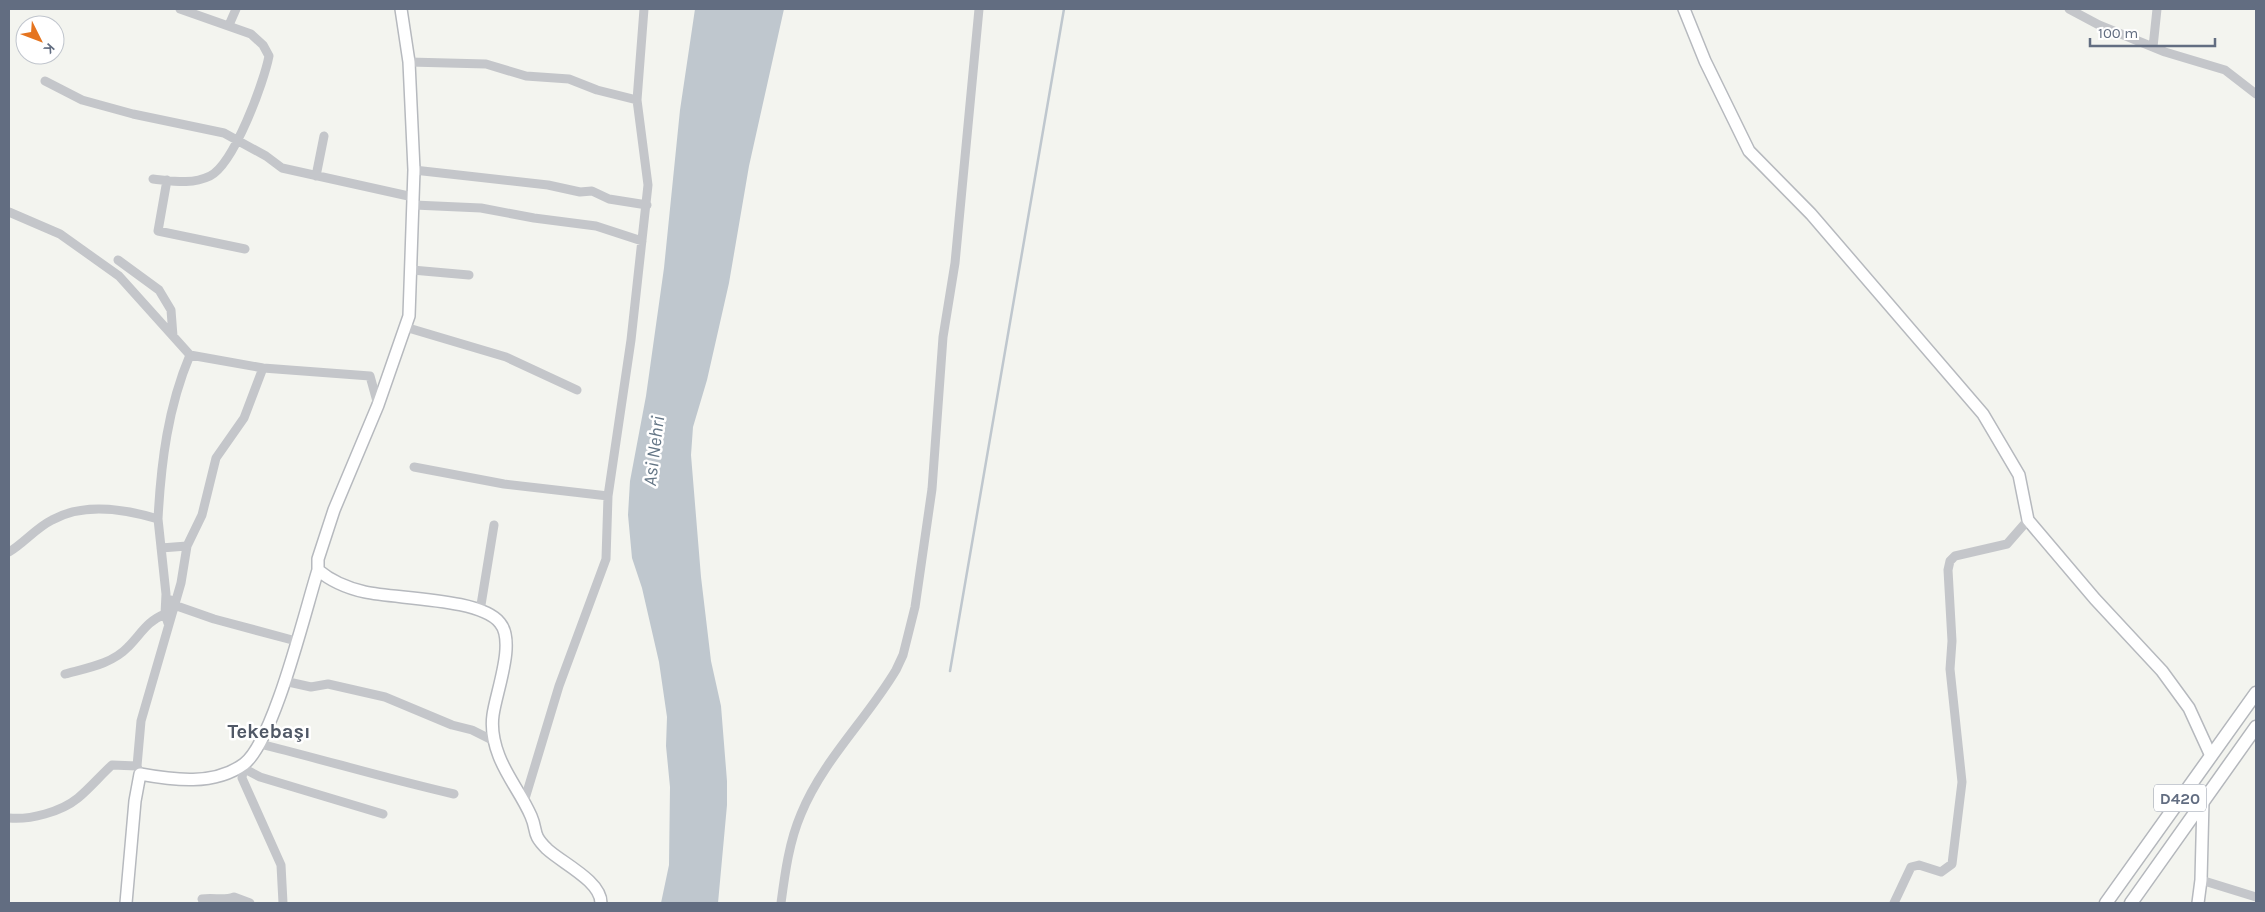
<svg xmlns="http://www.w3.org/2000/svg" width="2265" height="912" viewBox="0 0 2265 912" font-family="Karla,sans-serif">
<style>
.water{fill:#bfc7ce}
.lines{fill:none;stroke-linecap:round;stroke-linejoin:round}
.stream{stroke:#bfc7ce;stroke-width:2.5}
.secondary-casing{stroke:#b6b9be;stroke-width:14}
.primary-casing{stroke:#b4b7bc;stroke-width:15}
.street{stroke:#c4c6ca;stroke-width:9}
.secondary{stroke:#fff;stroke-width:11}
.primary{stroke:#fff;stroke-width:12}
.labels{text-anchor:middle;dominant-baseline:central;stroke-width:5;stroke-linejoin:round;paint-order:stroke}
.shield{fill:#fff;stroke:#9199a7;stroke-width:1}
.shield-label{font-size:16px;font-weight:bold;fill:#626d81}
.water-label{font-size:19px;font-style:italic;fill:#637585;stroke:#fff}
.quarter-label{font-size:20px;font-weight:bold;fill:#505866;stroke:#fff}
</style>
<rect width="100%" height="100%" fill="#f3f4ef"/>
<!-- water -->
<path class="water" d="M695 9H784L749 166 729 283 707 380 693 427 691 455 701 577 711 661 721 706 727 781V805L718 903H661L669 865 670 787 666 746 667 717 659 662 642 588 632 558 628 515 630 481 646 396 664 268 680 110Z"/>
<g class="lines">
<!-- stream -->
<path class="stream" d="M950 671 1064 9"/>
<defs>
<path id="secondary" d="M1684 9 1705 61 1749 151 1811 214 1983 414 2019 475 2028 520 2095 599 2162 671 2189 708 2211 756
M318 570C332 582 347 588 365 592 396 599 481 598 500 623 516 642 496 692 493 715 491 729 494 743 499 756 507 777 522 795 531 816 538 832 531 833 547 849 562 863 601 881 601 903
M126 903 135 801 140 774C173 780 214 786 244 764 274 741 305 611 318 570V559L334 510 378 405 409 316 414 170 409 62 401 9
M2198 903 2201 880 2203 801"/>
<path id="primary" d="M2106 903 2256 693
M2131 903 2256 727"/>
</defs>
<!-- secondary casing -->
<use href="#secondary" class="secondary-casing"/>
<!-- primary casing -->
<use href="#primary" class="primary-casing"/>
<!-- street -->
<path class="street" d="M2069 9 2099 25 2165 52 2225 70 2256 94
M229 25 236 9
M2153 47 2157 9
M409 62 486 64 526 76 569 79 597 90 637 100
M45 81 82 100 133 114 224 133 266 156 282 168 413 197
M414 170 548 185 580 192 592 191 609 199 647 205
M316 176 324 136
M153 179C173 181 191 185 210 176 234 164 264 82 269 56L263 45 251 34 180 9
M167 180 158 231 245 249
M414 205 481 208 534 218 596 226 642 241
M9 212 60 234 119 276 190 355C168 407 161 462 158 519
M118 260 159 290 171 310 173 336
M412 270 469 275
M405 327 506 357 577 390
M190 355 263 368 370 376 378 405
M414 467 504 484 608 496
M161 548 187 546
M9 552C24 543 36 528 52 520 84 502 125 509 158 519L166 594 165 614 168 623
M171 600 174 605 214 619 296 641
M480 611 494 525
M65 674C87 668 112 664 128 647 141 634 147 621 165 614
M284 681 311 687 328 684 385 697 452 725 472 730 494 741
M260 744C325 760 388 779 454 794
M244 764 242 778 281 865 283 903
M243 768 260 777 383 814
M140 774 137 766 141 721 181 583 187 546 202 515 216 458 244 418 263 368
M524 802 559 686 606 559 608 496 631 340 648 185 637 100 644 9
M9 818C30 820 61 812 78 798 90 788 100 776 112 765L137 766
M2201 880 2256 897
M202 899C214 897 223 901 234 897L250 903
M781 903C785 873 789 842 801 814 823 760 867 719 896 670L903 655 915 607 932 489 943 337 955 263 979 9
M1894 903 1911 867 1919 865 1941 872 1952 864 1962 782 1950 669 1952 641 1948 570 1950 561 1955 556 2007 544 2028 520"/>
<!-- secondary -->
<use href="#secondary" class="secondary"/>
<!-- primary -->
<use href="#primary" class="primary"/>
</g>
<g class="labels">
<!-- shield labels -->
<rect class="shield" x="2154" y="784.5" width="52" height="27" rx="4"/>
<g class="shield-label">
<text x="2180" y="798">D420</text>
</g>
<!-- water labels -->
<g class="water-label">
<text transform="translate(654 451) rotate(-83)">Asi Nehri</text>
</g>
<!-- quarter labels -->
<g class="quarter-label">
<text x="269" y="731">Tekebaşı</text>
</g>
</g>
<!-- border -->
<rect width="2265" height="912" fill="none" stroke="#626d81" stroke-width="20"/>
<!-- north arrow -->
<g transform="translate(40 40) rotate(132)"><circle r="24" fill="#ffffff" stroke="#c0c5cd"/>
<path d="M0-4L9 19L0 12L-9 19Z" fill="#e5741f"/>
<text y="-8" font-size="14" font-weight="bold" text-anchor="middle" fill="#626d81">K</text>
</g>
<!-- scale -->
<path d="M2090 38v8h125v-8" fill="none" stroke="#626d81" stroke-width="2.5"/>
<text x="2098" y="38" font-size="15" fill="#626d81" stroke="#ffffff" stroke-width="4" paint-order="stroke">100 m</text>
</svg>
